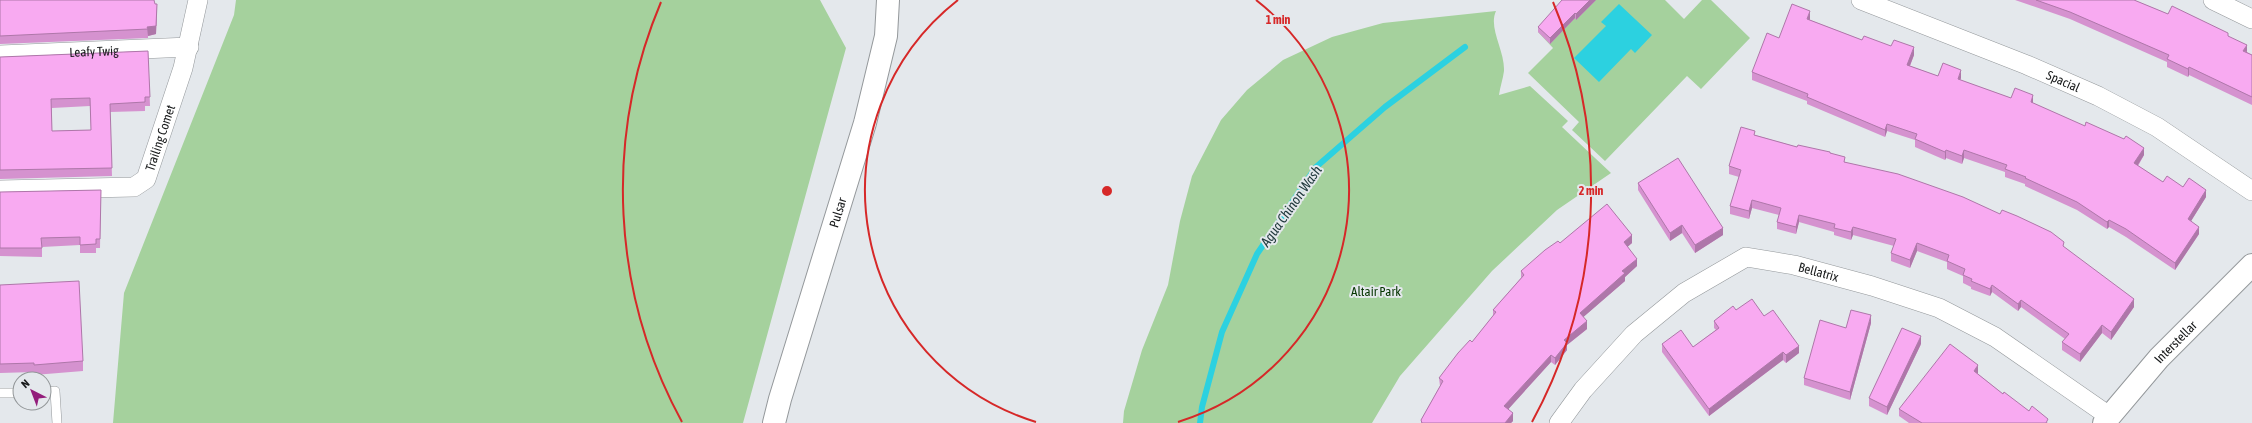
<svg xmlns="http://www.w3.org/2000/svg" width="2252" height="423" viewBox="0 0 2252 423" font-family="'Asap Condensed',sans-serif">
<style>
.green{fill:#a5d19d}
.water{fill:#2cd1e0}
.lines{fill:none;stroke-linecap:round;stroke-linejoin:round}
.stream{stroke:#2cd1e0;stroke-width:6}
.service-casing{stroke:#94989b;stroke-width:10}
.minor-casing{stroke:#94989b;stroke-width:20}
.tertiary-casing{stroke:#94989b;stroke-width:24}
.service{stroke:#fff;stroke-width:9}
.minor{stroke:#fff;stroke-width:19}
.tertiary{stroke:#fff;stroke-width:22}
.wall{fill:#d592cf;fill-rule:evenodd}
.shaded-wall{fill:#ae77a9}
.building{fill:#f8aaf1;stroke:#ae77a9;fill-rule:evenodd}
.ring{fill:none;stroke:#d62828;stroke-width:2}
.labels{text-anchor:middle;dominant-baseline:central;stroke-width:4;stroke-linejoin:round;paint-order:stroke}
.street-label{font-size:13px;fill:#181a1b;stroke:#e4e8ec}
.park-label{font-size:13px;fill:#063500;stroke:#e4e8ec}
.water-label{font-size:14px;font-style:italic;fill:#213a3d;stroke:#e4e8ec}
.centre{fill:#d62828;stroke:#e4e8ec;stroke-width:2}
.ring-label{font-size:12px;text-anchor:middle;font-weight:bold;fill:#d62828;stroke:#e4e8ec;stroke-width:4;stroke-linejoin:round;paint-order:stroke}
</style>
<rect width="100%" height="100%" fill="#e4e8ec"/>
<!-- green -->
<path class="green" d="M236 0H820L846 48 743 423H113L124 293 234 15Z
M1567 0H1665L1684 19 1702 0H1711L1750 38 1701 89 1687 76 1605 161 1572 130 1579 122 1528 73 1553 48 1538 32Z
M1496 11C1488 28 1505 51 1504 71 1503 79 1500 87 1499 95L1530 86 1568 121 1562 127 1611 173 1557 210 1492 271 1400 376 1372 423H1123L1124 411 1142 350 1168 285 1180 221 1192 176 1221 120 1247 90 1283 60 1332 37 1383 23Z"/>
<!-- water -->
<path class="water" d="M1619 4 1652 35 1635 53 1631 49 1599 82 1574 58 1606 26 1601 22Z"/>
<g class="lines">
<!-- stream -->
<path class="stream" d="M1200 423 1202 407 1222 332 1257 254 1316 167 1385 107 1465 47"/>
<defs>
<path id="service" d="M44 392 55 391 57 423
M0 393H20"/>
<g id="minor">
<path id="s1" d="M1861 0 2027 65 2098 96 2157 127 2252 191"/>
<path d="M2213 0 2252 19"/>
<path id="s2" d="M0 55 189 47"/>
<path id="s3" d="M0 190 134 187 146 179 183 68 198 0"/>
<path id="s4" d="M1559 423 1583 390 1634 334 1684 293 1746 257 1794 265 1872 286 1939 308 1995 337 2109 416"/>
</g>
<g id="tertiary">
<path id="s5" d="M774 423 780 399 865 123 886 36 888 0"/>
<path id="s6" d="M2104 423 2159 358 2252 265"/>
</g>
</defs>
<!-- service casing -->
<use href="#service" class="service-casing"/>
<!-- minor casing -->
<use href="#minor" class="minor-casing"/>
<!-- tertiary casing -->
<use href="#tertiary" class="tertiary-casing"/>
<!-- service -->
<use href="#service" class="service"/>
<!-- minor -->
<use href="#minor" class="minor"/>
<!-- tertiary -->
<use href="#tertiary" class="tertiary"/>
</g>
<!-- wall -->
<path class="wall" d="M0 0 155 4 157 12 156 34 148 36V38L0 44Z
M1596 0 1576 20 1575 18 1550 44 1538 32V27Z
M2015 0H2134L2168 14 2228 36 2247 52 2252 55V105L2189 75 2188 77 2167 67V62L2070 19Z
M1810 19V20L1862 40 1914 55 1910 66 1938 76 1961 78 1960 80 2011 98 2033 103 2144 155 2138 166 2163 182 2183 187 2206 197 2191 221 2199 234 2175 270 2126 237 2109 227 2107 229 2077 210 2025 186V184L2005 177V172L1964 158 1962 164 1946 158 1945 160 1915 147V140L1887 131 1885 137 1807 104V101L1752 80V72L1779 38Z
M148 51 150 106H145V111L110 112 112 176 0 179V57ZM90 106 91 130 52 131V108Z
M1755 135 1797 147 1830 153 1845 162 2064 247 2134 307 2111 340 2102 333 2080 362 2062 350V342L2065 339 2021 307 2018 311 1992 292 1990 296 1971 289V287L1963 283V276L1947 269V262L1917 251 1910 268 1891 261V253L1894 246 1853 235 1851 240 1834 235V232L1799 222 1796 234 1777 229V222L1779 215 1752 208 1749 219 1730 214V206L1739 177 1729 174V166Z
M1638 183 1723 235 1695 253 1682 233 1670 241 1638 190Z
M101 190 100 248H96V253H80V245L42 247V257L0 256V192Z
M1560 243H1632L1627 247 1637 266 1625 277V281L1583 317 1587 329 1567 345V350L1555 365 1551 362 1508 409 1513 421 1511 423H1421V420L1440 386 1439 378 1472 342 1493 316V310L1521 278V271Z
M0 285 83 361V371L34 375V372L0 373Z
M1736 310 1764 316 1799 353 1786 363 1783 360 1709 416 1662 352V344L1693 347 1716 330 1714 328V321Z
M1871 323 1850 400 1804 385V378L1846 328Z
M1921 344 1887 415 1869 406V398Z
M1978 373V374L2003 394 2048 423H1909L1899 416V409Z"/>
<!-- shaded-wall -->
<path class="shaded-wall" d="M1590 0H1596L1576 20V14Z
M157 4 156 34 148 36 147 27Z
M1810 11V19L1807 27V19Z
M1575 13V18L1550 44V38Z
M2247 45V52L2243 51Z
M1914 47V55L1907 73V65Z
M2189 67V75L2188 77V69Z
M1961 70V78L1958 86V79Z
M2033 95V103L2031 110V102Z
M1887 124V131L1885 137V130Z
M2144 148V155L2134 171V163Z
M1946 150V158L1945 160V152Z
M1964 150V158L1962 164V156Z
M2206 190V197L2188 226V219Z
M1752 200V208L1749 219V211Z
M1799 215V222L1796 234V227Z
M2109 220V227L2107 229V222Z
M1682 225V233L1670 241V233Z
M1853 227V235L1851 240V232Z
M2199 227V234L2175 270V263Z
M1723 228V235L1695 253V245Z
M1632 235V243L1624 250V242Z
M1917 243V251L1910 268V260Z
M1637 259V266L1625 277V281L1580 320V313L1622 271Z
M1992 285V292L1990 296V289Z
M2134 299V307L2111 340V332Z
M2021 300V307L2018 311V304Z
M1871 315V323L1850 400V392Z
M1587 321V329L1567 345V350L1555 365V358L1564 340Z
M2102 325V333L2080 362V354Z
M1921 336V344L1887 415V407Z
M1799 346V353L1786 363V355Z
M1783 352V360L1709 416V409Z
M1551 355V362L1504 414V406Z
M1978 365V373L1974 378V371Z
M1513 413V421L1511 423H1505Z"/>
<!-- building -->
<path class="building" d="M0 0H154L155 4H157L156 26 147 27 148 29 0 36Z
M1562 0H1590L1576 14 1575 13 1550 38 1538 27Z
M2036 0H2134L2168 14 2172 6 2228 33V36L2247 45 2243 51 2252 55V97L2189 67 2188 69 2167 59 2169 55 2070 12Z
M1792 4 1810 11 1807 19 1862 40 1864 36 1891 46 1894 40 1914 47 1907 65 1938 76 1943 63 1961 70 1958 79 2011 98 2015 88 2033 95 2031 102 2085 126 2086 122 2124 139 2126 136 2144 148 2134 163 2163 182 2167 176 2183 187 2189 178 2206 190 2188 219 2199 227 2175 263 2126 229 2109 220 2107 222 2077 202 2025 178 2026 177 2005 169 2007 165 1964 150 1962 156 1946 150 1945 152 1915 139 1917 134 1887 124 1885 130 1807 97 1808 94 1752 72 1767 33 1779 38Z
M148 51 150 97H145V102L110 104 112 168 0 170V57ZM90 98 91 130 52 131 51 99Z
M1741 127 1755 131 1754 135 1797 147 1798 145 1830 152V153L1845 157 1844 162 1898 174 1963 197 2000 214 2002 210 2017 216 2051 232 2064 242 2063 246 2134 299 2111 332 2102 325 2080 354 2062 342 2069 334 2021 300 2018 304 1992 285 1990 289 1971 281 1972 279 1963 275 1965 269 1947 261 1949 255 1917 243 1910 260 1891 253 1896 239 1853 227 1851 232 1834 228 1835 224 1799 215 1796 227 1777 222 1781 208 1752 200 1749 211 1730 206 1741 170 1729 166Z
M1678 158 1723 228 1695 245 1682 225 1670 233 1638 183Z
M101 190 100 239H96V244L80 245V237L41 238 42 248H0V192Z
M1607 204 1632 235 1624 242 1637 259 1622 271 1625 273 1580 313 1587 321 1564 340 1567 343 1555 358 1551 355 1504 406 1513 413 1505 423H1422L1421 420 1443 381 1439 378 1458 353 1470 340 1472 342 1496 312 1493 310 1524 275 1521 271 1545 250 1558 241 1560 243Z
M79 281 83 361 34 365V363L0 364V285Z
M1752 299 1764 316 1773 310 1799 346 1786 355 1783 352 1709 409 1662 344 1681 330 1693 347 1719 328 1714 321 1733 306 1736 310Z
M1851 310 1871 315 1850 392 1804 378 1820 320 1846 328Z
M1902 328 1921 336 1887 407 1869 398Z
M1950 344 1978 365 1974 371 2003 394 2004 392 2029 411 2032 406 2048 419 2046 423H1922L1899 409Z"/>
<!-- distance rings -->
<g class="ring">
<path d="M1036 422A242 242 0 0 1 958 0M1256 0A242 242 0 0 1 1178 422"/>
<path d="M682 422A484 484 0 0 1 661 2M1553 2A484 484 0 0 1 1532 422"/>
</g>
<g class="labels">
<!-- street labels -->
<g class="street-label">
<text stroke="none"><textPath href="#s2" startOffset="94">Leafy Twig</textPath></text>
<text stroke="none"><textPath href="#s1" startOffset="218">Spacial</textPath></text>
<text stroke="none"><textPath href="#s3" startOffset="192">Trailing Comet</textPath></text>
<text stroke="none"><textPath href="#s5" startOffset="220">Pulsar</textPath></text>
<text stroke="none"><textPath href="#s4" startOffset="327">Bellatrix</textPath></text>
<text stroke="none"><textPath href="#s6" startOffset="108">Interstellar</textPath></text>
</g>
<!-- park labels -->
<g class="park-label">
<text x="1376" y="291">Altair Park</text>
</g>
<!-- water labels -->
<g class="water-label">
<text transform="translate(1291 206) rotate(-55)">Agua Chinon Wash</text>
</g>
</g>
<circle cx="1107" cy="191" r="6" class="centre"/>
<g class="ring-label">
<text x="1278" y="24">1 min</text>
<text x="1591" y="195">2 min</text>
</g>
<!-- north arrow -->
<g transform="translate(32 391) rotate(318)"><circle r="19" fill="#e4e8ec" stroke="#929698"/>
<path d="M0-3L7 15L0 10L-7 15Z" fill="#931d7b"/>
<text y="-6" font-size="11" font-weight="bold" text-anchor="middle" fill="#181a1b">N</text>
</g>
</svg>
